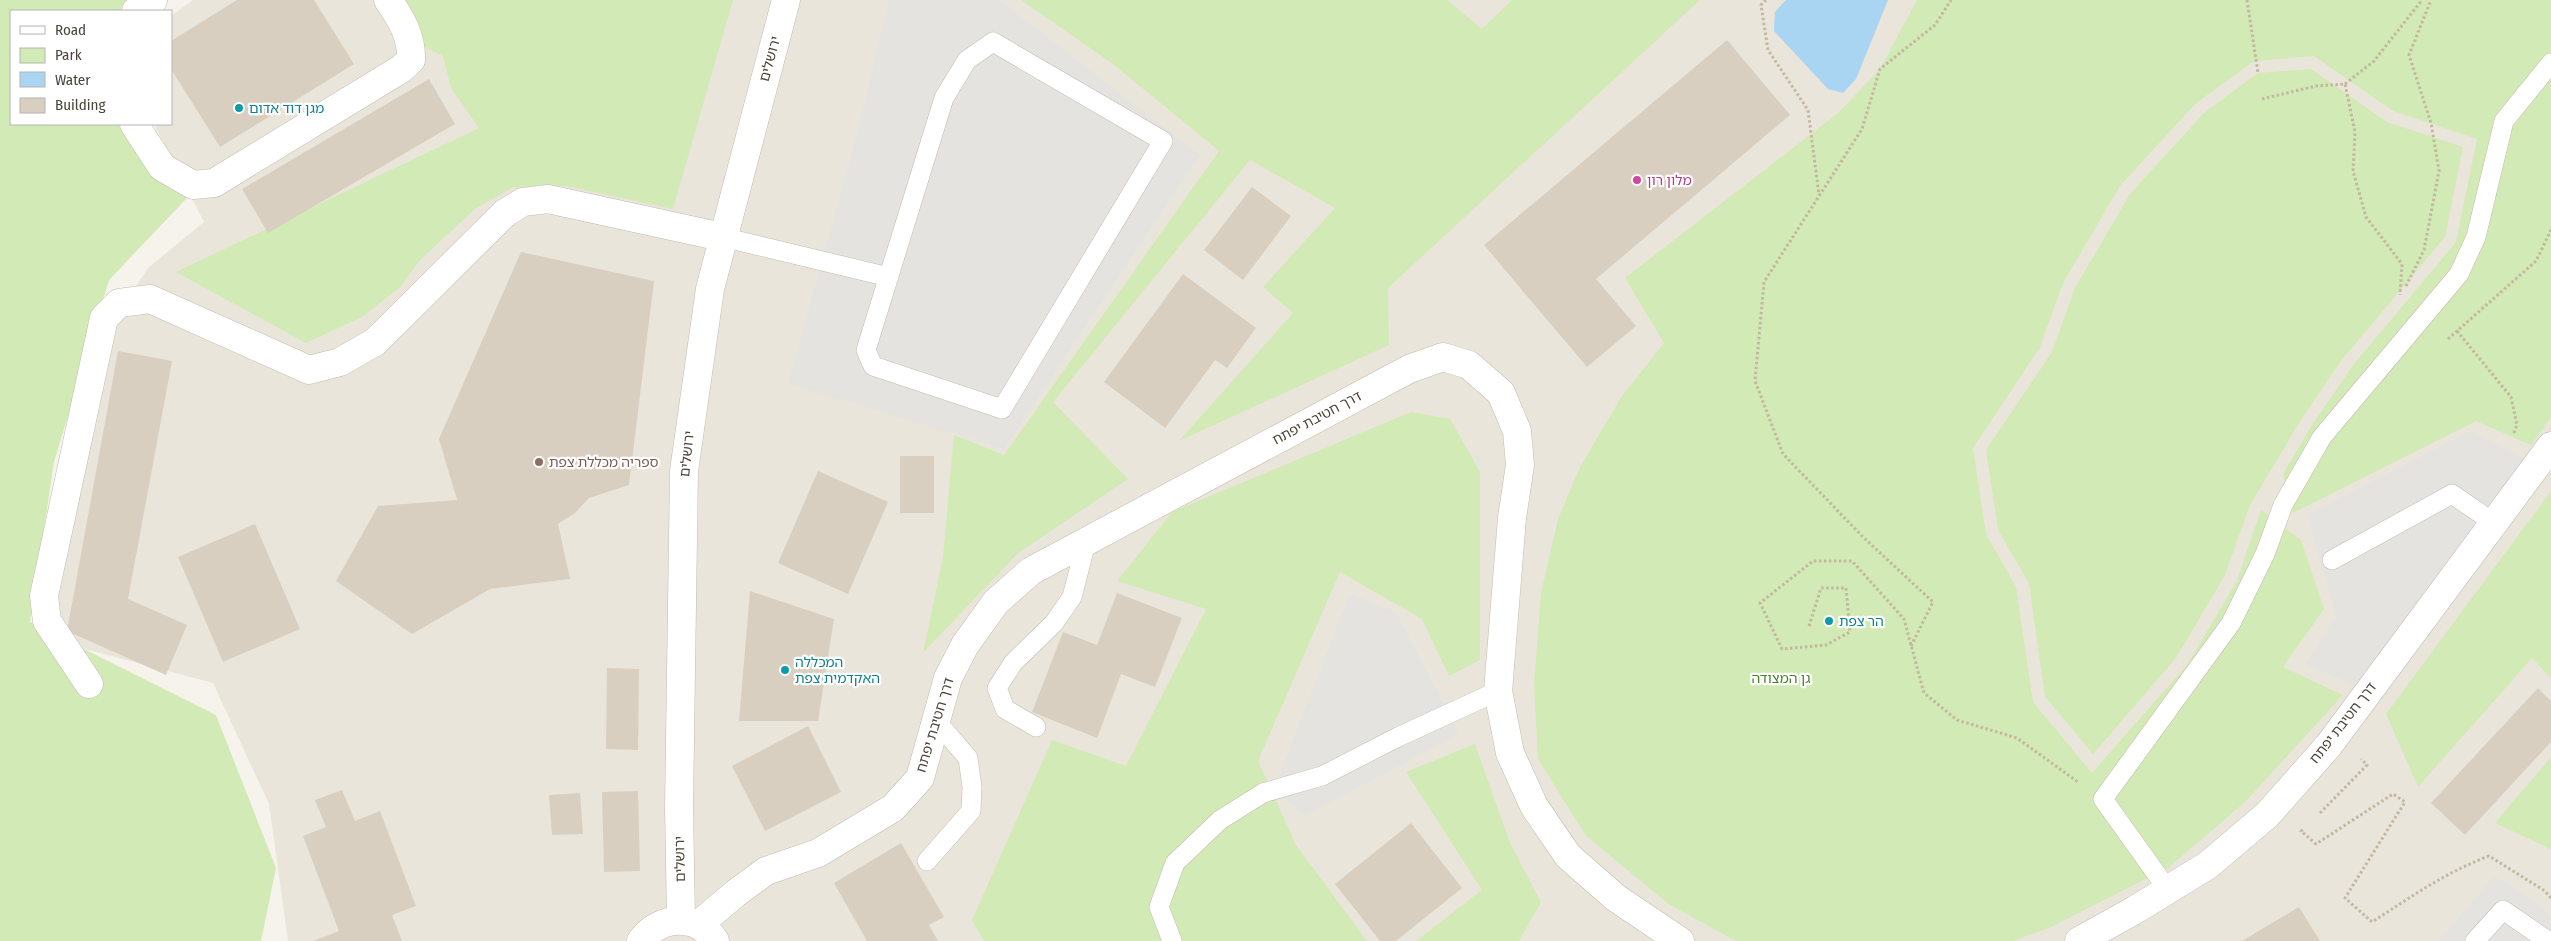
<svg xmlns="http://www.w3.org/2000/svg" width="2551" height="941" viewBox="0 0 2551 941" font-family="'Fira Sans Condensed','Noto Sans Hebrew',sans-serif">
<style>
.residential{fill:#eae5da}
.green{fill:#d2eab5}
.parking{fill:#e5e3e0}
.water{fill:#a9d4f2}
.building{fill:#d8cfc1}
.lines{fill:none;stroke-linecap:round;stroke-linejoin:round}
.service-casing{stroke:#c2bbae;stroke-width:20}
.minor-casing{stroke:#c2bbae;stroke-width:29}
.path{stroke:#c4b79f;stroke-width:3;stroke-dasharray:2.5 2.5;stroke-linecap:butt}
.service{stroke:#fff;stroke-width:19}
.minor{stroke:#fff;stroke-width:28}
.culture-dot{fill:#0f9aa8;stroke:#fff;stroke-width:2}
.hotel-dot{fill:#d1479c;stroke:#fff;stroke-width:2}
.education-dot{fill:#8d6e63;stroke:#fff;stroke-width:2}
.labels{text-anchor:middle;dominant-baseline:central;stroke-width:4.5;stroke-linejoin:round;paint-order:stroke}
.street-label{font-size:14px;fill:#4b4439;stroke:#fff}
.culture-label{font-size:14px;fill:#0d838f;stroke:#fff;text-anchor:start}
.hotel-label{font-size:14px;fill:#b23c85;stroke:#fff;text-anchor:start}
.education-label{font-size:14px;fill:#785e54;stroke:#fff;text-anchor:start}
.park-label{font-size:14px;fill:#4a7f2a;stroke:#fff}
</style>
<rect width="100%" height="100%" fill="#f6f3ec"/>
<!-- residential -->
<path class="residential" d="M193 0H2551V941H288L269 804 213 683 32 635 91 350 149 267 204 222 154 124H171V16Z"/>
<!-- green -->
<path class="green" d="M0 0H158L142 11H11V124H144L187 198 109 280 54 462 30 622 216 715 276 868 261 941H0Z
M404 0H733L673 209 567 186 513 187 475 209 420 260 400 287 362 317 306 343 176 272 479 128 451 88 443 56 419 44Z
M1021 0H1447L1482 29 1512 0H1700L1388 288 1389 345 1179 441 1293 313 1263 287 1335 208 1250 160 1053 402 1128 479 1018 553 923 653 943 557 954 435 1004 455 1219 151 1113 64Z
M1917 0H2551V417L2531 445 2476 421 2293 513 2283 474 2312 425 2354 364 2456 242 2477 139 2393 111 2314 56 2254 61 2195 104 2120 186 2063 283 2040 347 1973 448 1986 534 2016 587 2033 702 2092 773 2187 665 2237 581 2261 510 2301 540 2324 609 2283 667 2343 695 2244 803 2169 867 2051 927 2013 941H1736L1670 905 1586 836 1538 759 1534 684 1541 593 1558 519 1580 467 1622 396 1664 343 1625 278 1838 113 1880 69Z
M2311 69 2387 122 2463 147 2445 237 2344 357 2302 418 2250 505 2225 575 2176 658 2093 754 2045 697 2029 583 1998 530 1986 450 2052 352 2075 288 2130 194 2204 113 2258 73Z
M1411 412 1450 419 1480 472V660L1449 676 1422 619 1340 572 1258 761 1296 845 1367 941H984L972 920 1052 740 1126 766 1206 609 1117 581 1172 512Z
M2551 491V678L2532 658 2418 787 2386 714Z
M1475 744 1510 843 1541 902 1519 941H1416L1482 890 1406 772Z
M2551 757V849L2495 823Z"/>
<!-- parking -->
<path class="parking" d="M890 0H999L1200 155 1004 449 788 383 858 130 888 2Z
M2470 431 2526 460 2357 687 2305 664 2336 616 2307 515Z
M1350 593 1397 614 1459 734 1304 816 1274 788Z
M2494 876 2541 905 2551 917V941H2439Z"/>
<!-- water -->
<path class="water" d="M1786 0H1888L1856 79 1843 93 1828 89 1774 31 1775 12Z"/>
<!-- building -->
<path class="building" d="M237 0H314L354 64 220 147 171 69V41Z
M1727 40 1790 115 1596 279 1636 326 1587 367 1484 245Z
M429 79 455 124 268 233 242 189Z
M1252 187 1291 216 1243 280 1204 250Z
M521 252 654 281 629 485 589 498 575 513 558 524 570 579 490 589 412 634 336 581 378 506 457 500 439 439Z
M1183 274 1256 328 1227 368 1215 360 1165 428 1104 382Z
M118 351 172 361 128 599 187 625 166 675 67 631Z
M900 456H934V513H900Z
M818 471 888 502 848 594 778 563Z
M255 524 300 629 223 662 178 557Z
M750 591 834 619 818 721H739Z
M1117 593 1182 618 1155 687 1121 674 1097 738 1032 712 1063 632 1097 645Z
M607 668 639 669 638 750 606 749Z
M2538 688 2551 701V742L2465 835 2431 803Z
M808 726 841 792 765 831 732 766Z
M342 790 355 821 380 811 416 906 392 915 402 941H313L339 931 303 836 326 827 315 800Z
M638 791 640 871 604 872 602 792Z
M580 793 583 834 552 835 549 795Z
M1411 823 1462 888 1396 941H1380L1335 884Z
M901 843 944 917 929 925 938 941H867L834 883Z
M2299 907 2320 941H2242Z"/>
<g class="lines">
<defs>
<path id="service" d="M993 42 1163 141 1002 409 873 366 866 350 944 98 967 60Z
M722 237 889 277
M2332 560 2452 494 2494 523
M1036 727 1005 709 997 688 1013 663 1054 623 1072 597 1087 539
M927 861 971 811 972 787 968 758 937 722
M2168 890 2103 799 2231 623 2265 554 2283 505 2322 437 2459 274 2476 237 2504 121 2551 63
M1172 941 1159 907 1175 863 1220 820 1263 793 1322 776 1398 737 1498 691
M2475 941 2503 910 2548 941"/>
<path id="minor" d="M136 11 153 0
M134 124 162 167 193 185 214 183 401 69 411 60C412 37 401 18 388 0
M89 684 47 621 44 596 104 318 119 303 150 299 309 370 340 362 375 342 505 213 523 202 548 199 722 237
M681 920 679 807 684 471 710 289 786 0
M698 925 736 893 766 871 818 853 893 808 920 778 948 678 965 645 996 602 1031 571 1409 369 1443 357 1469 365 1501 393 1517 431 1520 465 1512 518 1498 691 1510 753 1534 806 1568 856 1616 898 1680 941
M641 941C659 916 697 912 715 941
M2079 941 2135 910 2208 865 2267 815 2329 745 2551 446"/>
</defs>
<!-- service casing -->
<use href="#service" class="service-casing"/>
<!-- minor casing -->
<use href="#minor" class="minor-casing"/>
<!-- path -->
<path class="path" d="M1766 0 1761 5 1768 50 1808 110 1819 195
M2247 0 2258 73
M2345 84 2374 61 2422 0
M2262 99 2316 86 2345 84 2355 132 2353 171 2366 217 2402 264 2400 295
M2406 286 2424 250 2439 171 2431 123 2409 55 2431 0
M2457 331 2511 397 2517 425 2513 435
M2448 339 2536 261 2551 230
M1809 626 1821 588H1846L1850 632 1826 645 1782 649 1760 603 1813 561H1852L1904 619 1924 693 1957 720 2017 738 2078 782
M1911 646 1933 602 1863 537 1783 454 1755 381 1764 282 1862 129 1880 69 1935 25 1951 0
M2320 813 2367 765 2361 759
M2303 830 2301 831 2316 844 2393 794 2405 802 2345 898 2372 922C2411 897 2446 872 2489 856L2545 891 2551 898"/>
<!-- service -->
<use href="#service" class="service"/>
<!-- minor -->
<use href="#minor" class="minor"/>
</g>
<!-- markers -->
<g class="culture-dot">
<circle cx="239" cy="108" r="5"/>
<circle cx="1829" cy="621" r="5"/>
<circle cx="785" cy="670" r="5"/>
</g>
<circle class="hotel-dot" cx="1637" cy="180" r="5"/>
<circle class="education-dot" cx="539" cy="462" r="5"/>
<g class="labels">
<!-- street labels -->
<g class="street-label">
<text transform="translate(770 59) rotate(-75)">ירושלים</text>
<text transform="translate(1317 418) rotate(-28)">דרך חטיבת יפתח</text>
<text transform="translate(687 454) rotate(-84)">ירושלים</text>
<text transform="translate(2343 723) rotate(-52)">דרך חטיבת יפתח</text>
<text transform="translate(935 725) rotate(-73)">דרך חטיבת יפתח</text>
<text transform="translate(680 859) rotate(-91)">ירושלים</text>
</g>
<!-- culture labels -->
<g class="culture-label">
<text x="249" y="108">מגן דוד אדום</text>
<text x="1839" y="621">הר צפת</text>
<text x="795" y="662">המכללה<tspan x="795" dy="16">האקדמית צפת</tspan></text>
</g>
<!-- hotel labels -->
<g class="hotel-label">
<text x="1647" y="180">מלון רון</text>
</g>
<!-- education labels -->
<g class="education-label">
<text x="549" y="462">ספריה מכללת צפת</text>
</g>
<!-- park labels -->
<g class="park-label">
<text x="1781" y="678">גן המצודה</text>
</g>
</g>
<!-- legend -->
<rect x="10" y="10" width="162" height="115" fill="#ffffff" stroke="#b7b4b0"/>
<rect x="20" y="26" width="25" height="8" fill="#ffffff" stroke="#b7b4b0"/>
<text x="55" y="35" font-size="15" fill="#4b4439">Road</text>
<rect x="20" y="48" width="25" height="15" fill="#d2eab5" stroke="#b7b4b0"/>
<text x="55" y="60" font-size="15" fill="#4b4439">Park</text>
<rect x="20" y="72" width="25" height="15" fill="#a9d4f2" stroke="#b7b4b0"/>
<text x="55" y="85" font-size="15" fill="#4b4439">Water</text>
<rect x="20" y="98" width="25" height="15" fill="#d8cfc1" stroke="#b7b4b0"/>
<text x="55" y="110" font-size="15" fill="#4b4439">Building</text>
</svg>
